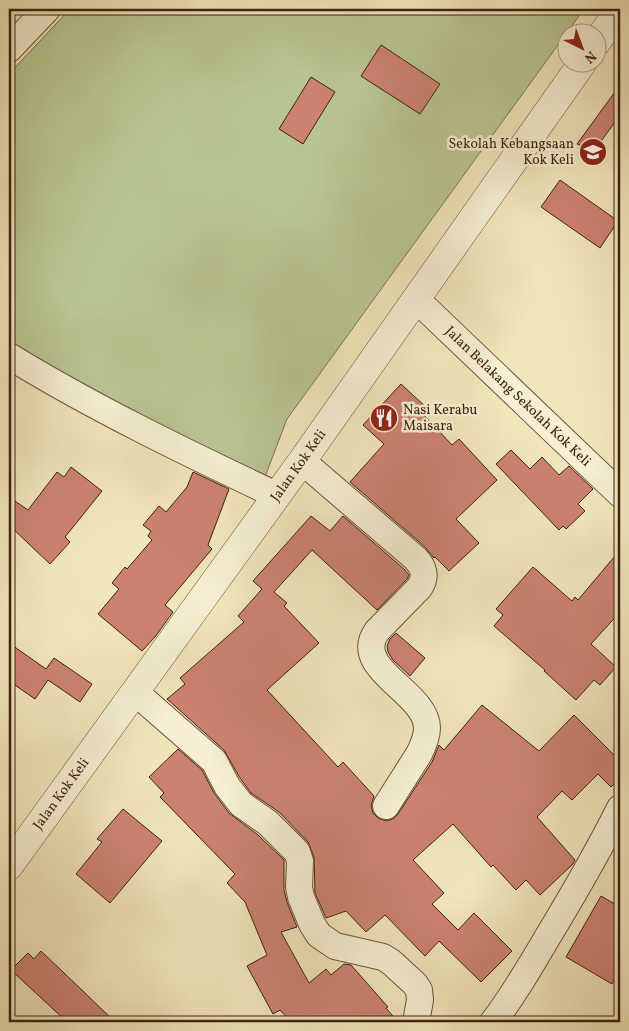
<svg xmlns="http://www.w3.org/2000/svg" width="629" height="1031" viewBox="0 0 629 1031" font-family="Vollkorn,serif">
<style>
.green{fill:#b9c591;stroke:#7c7350}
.building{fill:#cc8271;stroke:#3f210e}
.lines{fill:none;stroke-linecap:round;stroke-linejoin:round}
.minor-casing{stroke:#6c5239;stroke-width:28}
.tertiary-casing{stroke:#6c5239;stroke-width:29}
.minor{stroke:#f6efd3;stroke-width:26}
.tertiary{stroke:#f6efd3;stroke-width:28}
.labels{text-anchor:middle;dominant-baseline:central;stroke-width:5;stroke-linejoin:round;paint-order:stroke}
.poi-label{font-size:14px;fill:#3f210e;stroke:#f6efd3;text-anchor:end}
.street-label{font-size:14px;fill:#3f210e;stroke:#f6efd3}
</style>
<rect width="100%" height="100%" fill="#f1e6bb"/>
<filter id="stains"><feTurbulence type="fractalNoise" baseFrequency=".004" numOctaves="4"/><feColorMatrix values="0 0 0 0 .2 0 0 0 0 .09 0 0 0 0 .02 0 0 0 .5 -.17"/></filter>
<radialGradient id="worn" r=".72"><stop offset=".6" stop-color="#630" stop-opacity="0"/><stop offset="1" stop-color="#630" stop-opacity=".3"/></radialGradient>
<!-- green -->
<path class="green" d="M70 9H584L287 419 263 482 9 347V74Z"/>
<!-- building -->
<path class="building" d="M381 45 440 84 420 114 361 76Z
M311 77 335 92 303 144 279 129Z
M620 85V115L594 151 577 144Z
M560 180 618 221 600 248 541 207Z
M401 384 427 408 422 413 452 445 459 439 497 480 456 519 479 543 449 571 435 557 434 558 425 547 350 482 384 444 363 425Z
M511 450 530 469 542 457 559 475 569 466 593 489 578 504 585 511 566 529 563 526 559 530 496 464Z
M71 467 102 491 65 537 70 542 50 564 9 525V497L28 510 57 472 64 477Z
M193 472 229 489 208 545 212 549 165 605 173 612 155 637 142 651 98 614 119 589 112 583 125 567 127 569 152 540 148 536 151 531 143 525 159 506 166 512 187 487Z
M311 516 330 531 343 516 404 569 409 575 407 579 377 610 312 550 274 592 287 603 284 606 319 643 267 690 338 767 343 762 374 796 371 806 373 813 378 818 386 821 393 819 398 814 432 762 439 745 444 750 482 705 539 751 574 715 620 761V778L611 787 598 774 572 800 562 791 537 817 575 860 573 864 540 895 526 880 516 890 493 865 491 867 453 824 413 860 444 893 432 904 458 930 474 913 512 951 481 982 439 941 425 956 385 915 366 932 346 911 326 918 315 893 314 857 308 842 279 812 251 793 240 778 224 750 167 699 185 684 180 678 244 622 238 616 262 589 253 581Z
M620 550V612L591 644 616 667 600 685 594 680 576 700 544 671 545 670 494 626 503 615 496 609 533 567 572 601 575 597 578 600Z
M396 633 425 658 410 676 393 660 388 652 387 646 390 639Z
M9 643 46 669 54 658 92 684 80 702 48 680 35 699 9 681Z
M178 749 202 770 214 793 229 813 258 835 284 860V890L287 902 297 927 281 932 309 983 326 969 331 975 344 964 351 965 388 1007 386 1008 398 1022H291L280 1010 273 1014 247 966 267 955 245 902 227 883 235 874 160 797 164 793 149 777Z
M123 809 162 841 110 903 76 874 102 842 97 839Z
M601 896 620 907V969L612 984 566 957Z
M41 951 85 993 115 1022H67L11 970 28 953 34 959Z"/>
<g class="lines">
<defs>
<g id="minor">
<path d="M9 49 47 9"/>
<path id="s1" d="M416 299 620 494"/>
<path d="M9 356C94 408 185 452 276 495"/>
<path d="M302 461 415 558C424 567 427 577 419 588L377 631C350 669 427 692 427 728 427 737 423 746 419 754L386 806"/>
<path d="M135 692 214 761 227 786 241 804 268 823 297 852 300 861 299 887 301 897 312 924 319 935 335 946 383 957 391 962 415 984 419 990 420 1000 416 1022"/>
<path d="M493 1022C513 996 530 967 547 938 573 895 598 852 620 808"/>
</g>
<g id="tertiary">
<path d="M596 43 620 9"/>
<path id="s2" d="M9 866 302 461 583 62"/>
</g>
</defs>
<!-- minor casing -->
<use href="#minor" class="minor-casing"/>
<!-- tertiary casing -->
<use href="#tertiary" class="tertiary-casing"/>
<!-- minor -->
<use href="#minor" class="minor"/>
<!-- tertiary -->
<use href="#tertiary" class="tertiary"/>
</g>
<!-- icons -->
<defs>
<symbol id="school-disc" viewBox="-11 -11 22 22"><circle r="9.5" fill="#8f2418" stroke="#f6efd3"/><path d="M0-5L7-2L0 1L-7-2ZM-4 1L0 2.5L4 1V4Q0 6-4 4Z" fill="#fff"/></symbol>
<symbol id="restaurant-disc" viewBox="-11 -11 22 22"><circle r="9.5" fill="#8f2418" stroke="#f6efd3"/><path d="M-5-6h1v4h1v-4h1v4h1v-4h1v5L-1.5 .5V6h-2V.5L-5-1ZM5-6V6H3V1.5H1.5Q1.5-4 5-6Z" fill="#fff"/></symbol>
</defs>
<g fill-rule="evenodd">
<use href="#school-disc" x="577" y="136" width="32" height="32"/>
<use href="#restaurant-disc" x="368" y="402" width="32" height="32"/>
</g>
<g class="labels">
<!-- poi labels -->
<g class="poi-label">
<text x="574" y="144">Sekolah Kebangsaan<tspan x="574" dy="16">Kok Keli</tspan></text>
<text x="403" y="410" text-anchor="start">Nasi Kerabu<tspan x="403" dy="16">Maisara</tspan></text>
</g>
<!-- street labels -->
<g class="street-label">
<text stroke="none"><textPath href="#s1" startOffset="141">Jalan Belakang Sekolah Kok Keli</textPath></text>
<text stroke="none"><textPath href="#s2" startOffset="494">Jalan Kok Keli</textPath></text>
<text stroke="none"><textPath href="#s2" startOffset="89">Jalan Kok Keli</textPath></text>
</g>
</g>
<!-- margin -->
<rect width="629" height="1031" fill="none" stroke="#f1e6bb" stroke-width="30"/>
<rect x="10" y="10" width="609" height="1011" fill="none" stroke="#3f210e" stroke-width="2.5"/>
<rect x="15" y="15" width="599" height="1001" fill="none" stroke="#3f210e"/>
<!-- north arrow -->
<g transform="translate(582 48) rotate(138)"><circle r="24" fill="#f6efd3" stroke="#ad9d84"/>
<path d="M0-4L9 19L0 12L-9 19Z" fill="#8f2418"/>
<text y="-8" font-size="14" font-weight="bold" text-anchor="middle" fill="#3f210e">N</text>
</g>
<rect width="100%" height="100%" filter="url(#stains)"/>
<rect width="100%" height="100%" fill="url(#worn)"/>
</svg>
